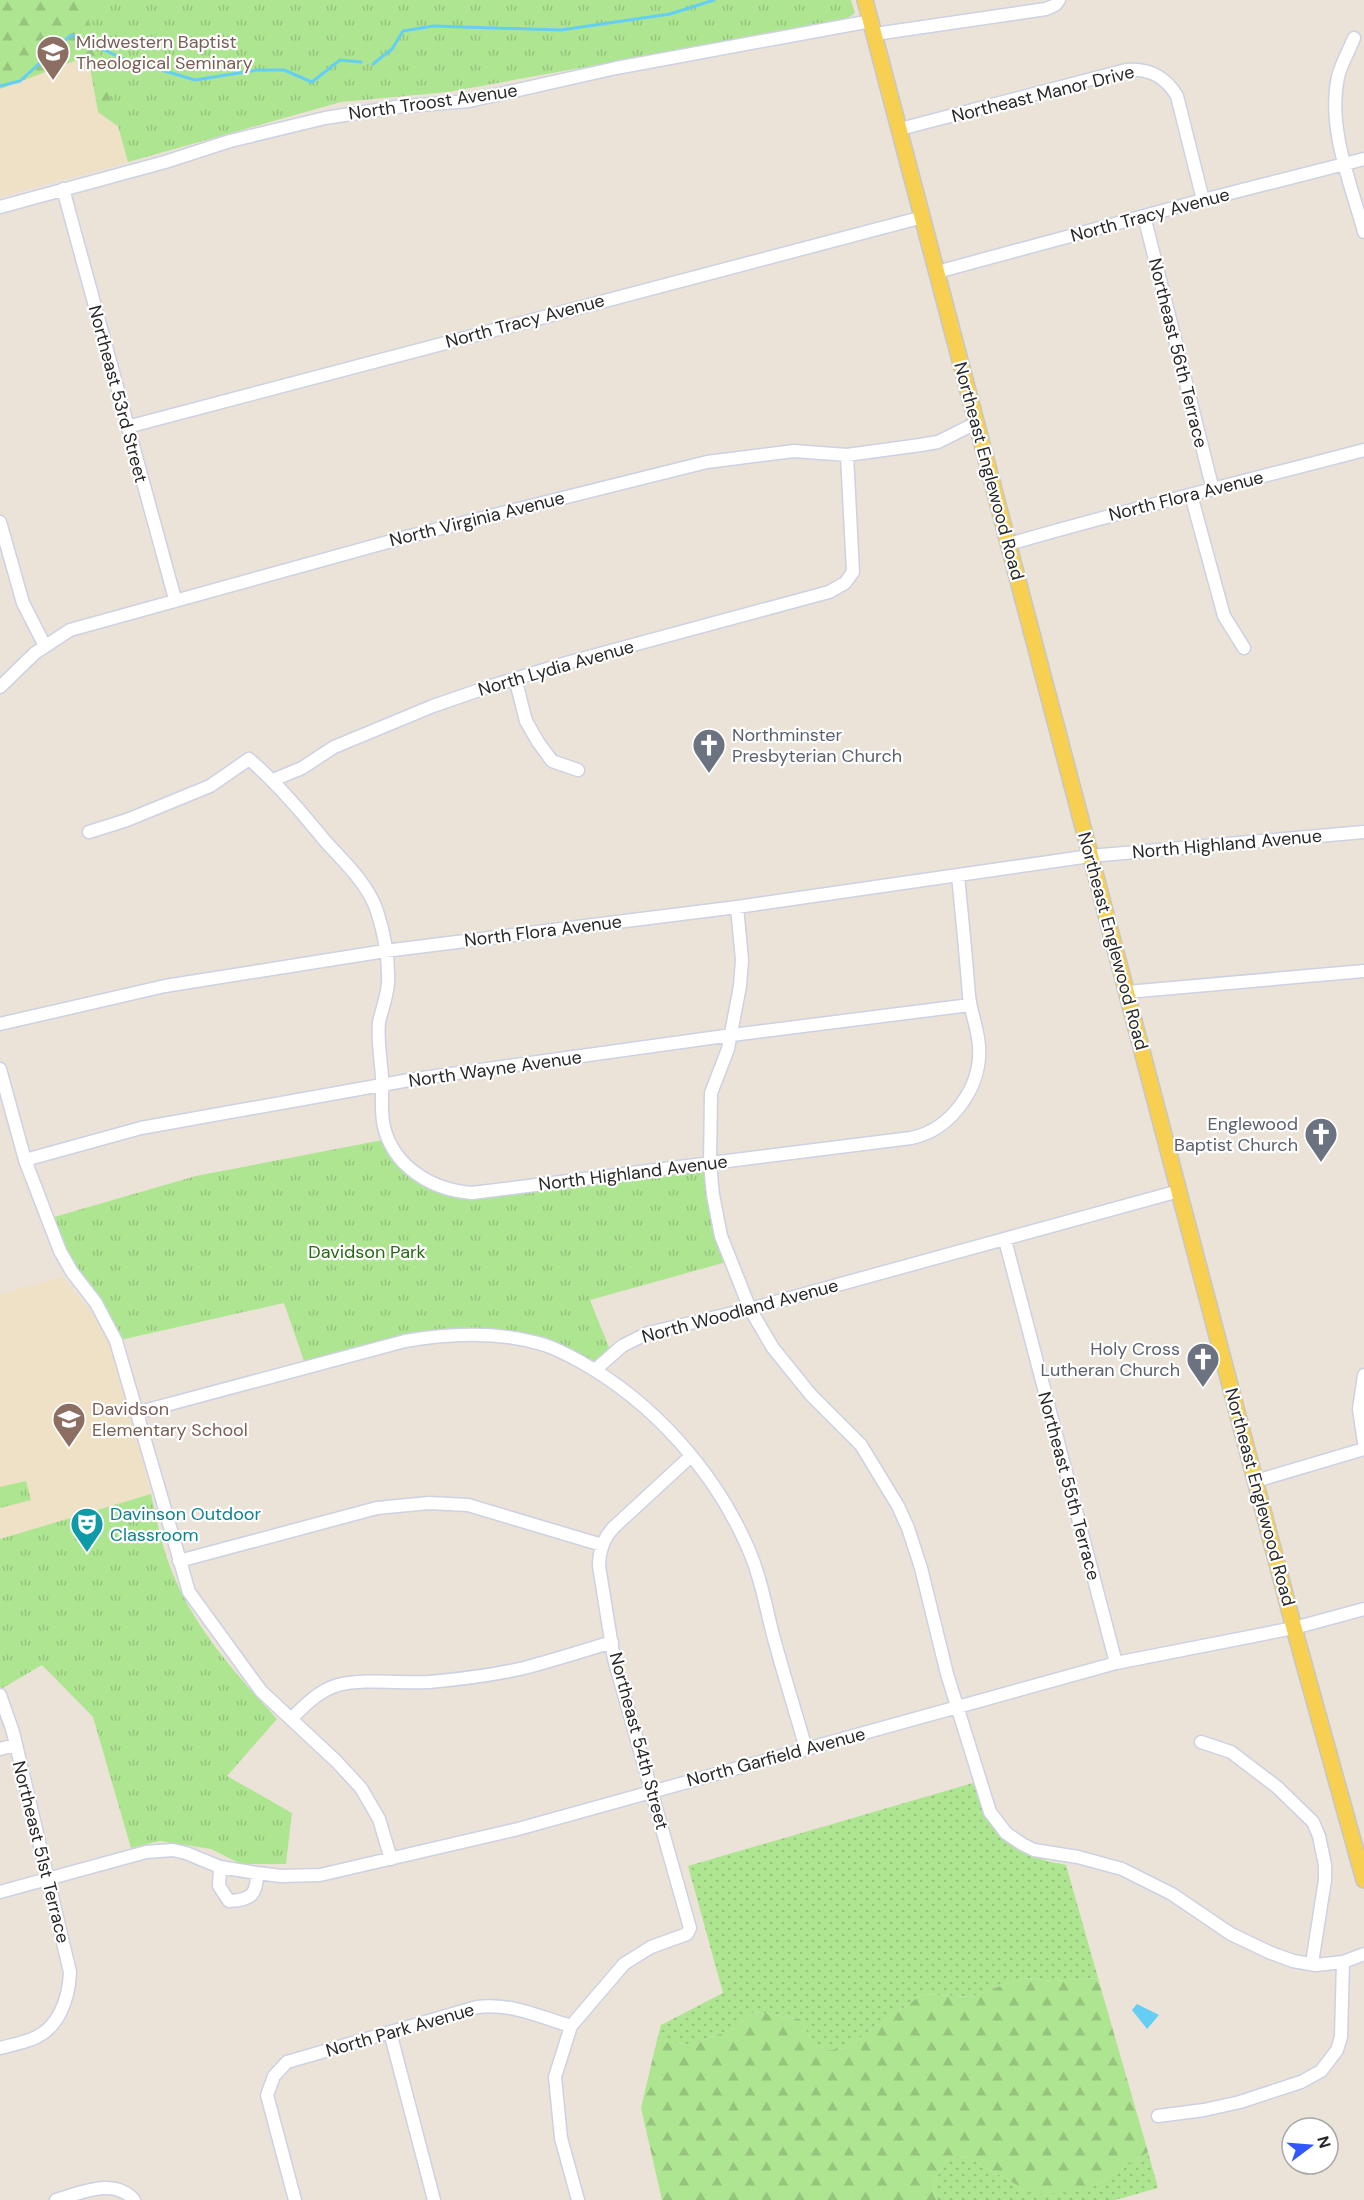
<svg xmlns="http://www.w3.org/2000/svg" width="1364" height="2200" viewBox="0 0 1364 2200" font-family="'DM Sans',sans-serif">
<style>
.education{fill:#eee1c6}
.grass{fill:url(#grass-dots)}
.forest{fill:url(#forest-firs)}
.park{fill:url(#park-tufts)}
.water{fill:#64cef4}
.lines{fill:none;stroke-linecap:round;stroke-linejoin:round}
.stream{stroke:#64cef4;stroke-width:3}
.minor-casing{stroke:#cdd1e2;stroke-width:15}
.major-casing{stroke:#c7c7c7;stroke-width:18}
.minor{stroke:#fff;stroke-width:12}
.major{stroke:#f7d051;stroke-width:15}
.labels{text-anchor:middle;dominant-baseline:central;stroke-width:4.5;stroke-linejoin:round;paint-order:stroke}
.education-label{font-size:18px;fill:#785e54;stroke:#fff;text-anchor:start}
.street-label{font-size:18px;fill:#282828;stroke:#fff}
.worship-label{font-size:18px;fill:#5b616d;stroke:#fff;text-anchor:end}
.park-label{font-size:18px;fill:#276715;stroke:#fff}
.culture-label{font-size:18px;fill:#0d838f;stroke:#fff;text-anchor:start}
</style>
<defs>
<pattern id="grass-dots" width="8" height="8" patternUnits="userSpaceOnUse" patternTransform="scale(1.5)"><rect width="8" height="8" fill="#aee591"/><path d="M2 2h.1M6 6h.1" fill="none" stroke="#96c47d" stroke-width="1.8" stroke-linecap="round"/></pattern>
<pattern id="forest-firs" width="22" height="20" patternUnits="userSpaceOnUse" patternTransform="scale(1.5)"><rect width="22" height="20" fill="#aee591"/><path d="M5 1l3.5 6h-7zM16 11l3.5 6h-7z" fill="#96c47d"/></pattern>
<pattern id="park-tufts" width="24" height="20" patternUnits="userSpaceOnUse" patternTransform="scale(1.5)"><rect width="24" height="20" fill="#aee591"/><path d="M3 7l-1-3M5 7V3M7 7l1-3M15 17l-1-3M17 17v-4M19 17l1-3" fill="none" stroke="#96c47d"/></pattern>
</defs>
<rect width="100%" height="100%" fill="#ebe3d8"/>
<!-- education -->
<path class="education" d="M0 0H83L128 162 0 197Z
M62 1277 100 1324 112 1348 123 1383 151 1494 0 1539V1294Z"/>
<!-- grass -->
<path class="grass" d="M973 1783C991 1832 1012 1856 1066 1865L1098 1978 1053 1981 1026 1978 1008 1983 971 1997 923 1994 846 2048 828 2050 813 2043 800 2019 754 2012 735 2028 691 2045 657 2040 661 2025 723 1993 688 1866Z
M1148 2152 1158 2188 1115 2200H936L933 2184 947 2159 965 2156 1033 2194 1099 2184Z"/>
<!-- forest -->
<path class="forest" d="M0 0H244L130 135 98 112 88 56 0 89Z
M1026 1978 1053 1981 1098 1978 1148 2152 1099 2184 1063 2193 1033 2194 965 2156 947 2159 933 2184 936 2200H662L641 2108 657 2040 691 2045 735 2028 754 2012 800 2019 813 2043 828 2050 846 2048 923 1994 971 1997 1008 1983Z"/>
<!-- park -->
<path class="park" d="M83 0H851L855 13 845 20 448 92 341 102 128 162Z
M388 1139 403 1161 446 1189 498 1190 710 1164 730 1261 590 1300 612 1355 595 1370 515 1339 429 1337 306 1367 284 1303 116 1341 47 1219 196 1176Z
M26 1481 31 1500 0 1508V1487Z
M151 1494C156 1516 160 1539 168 1561 189 1622 234 1672 277 1719L227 1776 292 1813 286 1864H241L211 1849 160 1841 131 1848 93 1717 42 1665 1 1689 0 1687V1539Z"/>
<!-- water -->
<path class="water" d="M1137 2004 1159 2015 1147 2029 1132 2010Z"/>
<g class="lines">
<!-- stream -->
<path class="stream" d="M373 64 392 49 403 31 433 26 561 30 670 14 714 0
M0 86 20 81 71 35 124 59 195 80 257 70H284L312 82 340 60 361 62"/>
<defs>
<path id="minor" d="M875 34 1046 9 1055 5 1059 0
M1354 38C1349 51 1341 64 1338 77 1327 128 1351 184 1364 232
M900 129 1126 70C1149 68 1165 76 1177 96L1203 200
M63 189 175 599
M0 207 165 162 230 141 325 118 396 107 469 101 616 68 871 21
M1144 216 1213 490
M937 272 1203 200 1364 159
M127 427 923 217
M1191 495 1224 616 1244 648
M0 522 23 603 45 646
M1009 544C1126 510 1246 481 1364 450
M515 678 526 721 538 742 552 761 578 770
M0 687 35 653 70 630 406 537 707 462 794 451 847 455 920 445 938 442 976 423
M273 780 302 768 334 747 433 706 488 687 570 662 829 592 845 583 853 572 847 455
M89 832 127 820 210 786 249 759C278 784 302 813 326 842 345 863 368 884 377 911 384 933 389 959 388 983 387 997 382 1009 379 1022 377 1039 381 1060 382 1077 383 1093 380 1110 384 1127 394 1167 432 1190 472 1193L911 1138C951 1130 982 1087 979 1046 978 1029 971 1013 969 996 966 956 962 916 958 876
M737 907 742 960 740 986 728 1049 711 1093 710 1164 713 1195 721 1236 750 1309 773 1348 811 1395 861 1445 898 1506 908 1528 921 1568 947 1674 990 1812 1006 1833 1022 1844 1034 1850 1078 1857 1122 1869 1172 1894 1231 1934 1271 1953 1293 1961 1316 1965 1343 1962 1364 1954
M1127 992 1364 971
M0 1024 165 986 385 951 737 907 1090 856 1364 832
M0 1069 25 1160 60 1251 72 1272 96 1303 116 1341 189 1592 261 1691 336 1761 361 1788 379 1819 391 1859
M25 1160 141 1128 415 1079 732 1035 970 1005
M1005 1240 1116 1663
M595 1370 622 1346 648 1333 750 1309 1179 1191
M1364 1375 1359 1409 1364 1443
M136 1413 405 1341C451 1333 500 1331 545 1345 557 1349 570 1356 581 1362 654 1403 715 1472 748 1548 760 1575 765 1603 772 1631 782 1670 795 1709 806 1749
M1256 1481 1364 1449
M179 1561 377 1508 429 1503 468 1505 602 1545
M0 1695 13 1732 70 1972C69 1998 59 2029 32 2039 22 2043 11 2045 0 2048
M291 1719C305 1705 318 1691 338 1685 367 1678 400 1684 429 1682 461 1679 494 1675 524 1668 554 1660 583 1651 612 1642
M1201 1742 1231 1752 1277 1787 1313 1822 1319 1836 1325 1865V1880L1312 1963
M0 1749 15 1745
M220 1867 219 1886 229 1901C251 1900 257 1895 257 1873
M0 1892 146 1852 173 1850 186 1853 220 1867 257 1873 281 1876 320 1875 518 1829 1116 1663 1294 1628 1364 1609
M390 2032 434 2200
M1158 2116 1204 2110 1240 2102 1301 2082 1321 2071 1337 2050 1341 2037 1343 1962
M56 2200C81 2193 114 2177 134 2200
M295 2200 267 2095 274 2076 287 2062 477 2007C513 2003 537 2016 571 2026
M578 2200 561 2138 555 2077 571 2026 624 1964 651 1947 687 1934 690 1928 614 1659 599 1566C599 1551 603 1539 613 1528L691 1456"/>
<path id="major" d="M865 0 1294 1628 1364 1880"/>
</defs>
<!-- minor casing -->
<use href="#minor" class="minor-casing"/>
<!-- major casing -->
<use href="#major" class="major-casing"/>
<!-- minor -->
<use href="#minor" class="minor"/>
<!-- major -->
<use href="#major" class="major"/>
</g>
<!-- icons -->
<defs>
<symbol id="university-pin" viewBox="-11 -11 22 30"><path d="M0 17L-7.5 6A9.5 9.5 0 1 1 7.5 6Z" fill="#8d6e63" stroke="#fff"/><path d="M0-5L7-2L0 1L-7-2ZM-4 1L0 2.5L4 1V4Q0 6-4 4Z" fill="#fff"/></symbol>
<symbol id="church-pin" viewBox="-11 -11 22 30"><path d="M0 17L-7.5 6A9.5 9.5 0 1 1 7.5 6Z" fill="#6b7280" stroke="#fff"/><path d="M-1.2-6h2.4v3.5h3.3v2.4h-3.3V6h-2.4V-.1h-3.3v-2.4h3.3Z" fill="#fff"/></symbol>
<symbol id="school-pin" viewBox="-11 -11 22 30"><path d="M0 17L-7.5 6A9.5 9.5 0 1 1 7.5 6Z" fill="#8d6e63" stroke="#fff"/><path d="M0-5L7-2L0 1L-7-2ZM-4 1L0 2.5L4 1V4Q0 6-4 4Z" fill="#fff"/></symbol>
<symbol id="theatre-pin" viewBox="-11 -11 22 30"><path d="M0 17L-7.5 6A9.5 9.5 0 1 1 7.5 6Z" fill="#0f9aa8" stroke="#fff"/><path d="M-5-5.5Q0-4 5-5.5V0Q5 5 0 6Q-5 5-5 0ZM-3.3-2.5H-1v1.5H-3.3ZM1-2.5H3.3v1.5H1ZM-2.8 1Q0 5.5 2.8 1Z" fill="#fff"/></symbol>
</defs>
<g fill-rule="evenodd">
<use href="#university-pin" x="34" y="33" width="38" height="52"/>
<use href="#church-pin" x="690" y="726" width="38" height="52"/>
<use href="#church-pin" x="1302" y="1115" width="38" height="52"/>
<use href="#church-pin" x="1184" y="1340" width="38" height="52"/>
<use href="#school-pin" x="50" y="1400" width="38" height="52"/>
<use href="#theatre-pin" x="68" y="1505" width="38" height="52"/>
</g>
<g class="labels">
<!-- education labels -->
<g class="education-label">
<text x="76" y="42">Midwestern Baptist<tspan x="76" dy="21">Theological Seminary</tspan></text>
<text x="92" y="1409">Davidson<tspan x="92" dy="21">Elementary School</tspan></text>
</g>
<!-- street labels -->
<g class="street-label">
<text transform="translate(1043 94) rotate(-14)">Northeast Manor Drive</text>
<text transform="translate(433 102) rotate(-8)">North Troost Avenue</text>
<text transform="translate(1150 215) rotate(-15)">North Tracy Avenue</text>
<text transform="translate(525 321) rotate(-15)">North Tracy Avenue</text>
<text transform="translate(1178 353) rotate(76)">Northeast 56th Terrace</text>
<text transform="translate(118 394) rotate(75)">Northeast 53rd Street</text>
<text transform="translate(989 471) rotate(75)">Northeast Englewood Road</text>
<text transform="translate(1186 496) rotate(-14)">North Flora Avenue</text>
<text transform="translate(477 519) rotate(-14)">North Virginia Avenue</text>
<text transform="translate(556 668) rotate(-16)">North Lydia Avenue</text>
<text transform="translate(1227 844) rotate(-5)">North Highland Avenue</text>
<text transform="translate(543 931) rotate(-7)">North Flora Avenue</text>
<text transform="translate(1113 941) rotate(75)">Northeast Englewood Road</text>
<text transform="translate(495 1069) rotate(-8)">North Wayne Avenue</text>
<text transform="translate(633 1173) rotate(-7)">North Highland Avenue</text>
<text transform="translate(740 1311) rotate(-15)">North Woodland Avenue</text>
<text transform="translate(1069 1486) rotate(75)">Northeast 55th Terrace</text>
<text transform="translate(1260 1497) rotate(75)">Northeast Englewood Road</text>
<text transform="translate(639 1741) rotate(75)">Northeast 54th Street</text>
<text transform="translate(776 1757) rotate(-15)">North Garfield Avenue</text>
<text transform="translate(41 1852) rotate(76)">Northeast 51st Terrace</text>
<text transform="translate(400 2030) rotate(-16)">North Park Avenue</text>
</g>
<!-- worship labels -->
<g class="worship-label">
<text x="732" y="735" text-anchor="start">Northminster<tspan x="732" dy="21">Presbyterian Church</tspan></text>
<text x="1298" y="1124">Englewood<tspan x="1298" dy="21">Baptist Church</tspan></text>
<text x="1180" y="1349">Holy Cross<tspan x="1180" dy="21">Lutheran Church</tspan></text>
</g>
<!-- park labels -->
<g class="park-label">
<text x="367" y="1252">Davidson Park</text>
</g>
<!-- culture labels -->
<g class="culture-label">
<text x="110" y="1514">Davinson Outdoor<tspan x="110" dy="21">Classroom</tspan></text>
</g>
</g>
<!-- north arrow -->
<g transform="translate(1310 2146) rotate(74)"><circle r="28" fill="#ffffff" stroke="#a9a9a9" stroke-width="1.5"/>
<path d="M0-4.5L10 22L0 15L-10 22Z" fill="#3158ff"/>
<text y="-9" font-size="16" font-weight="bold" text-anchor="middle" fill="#282828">N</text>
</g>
</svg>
